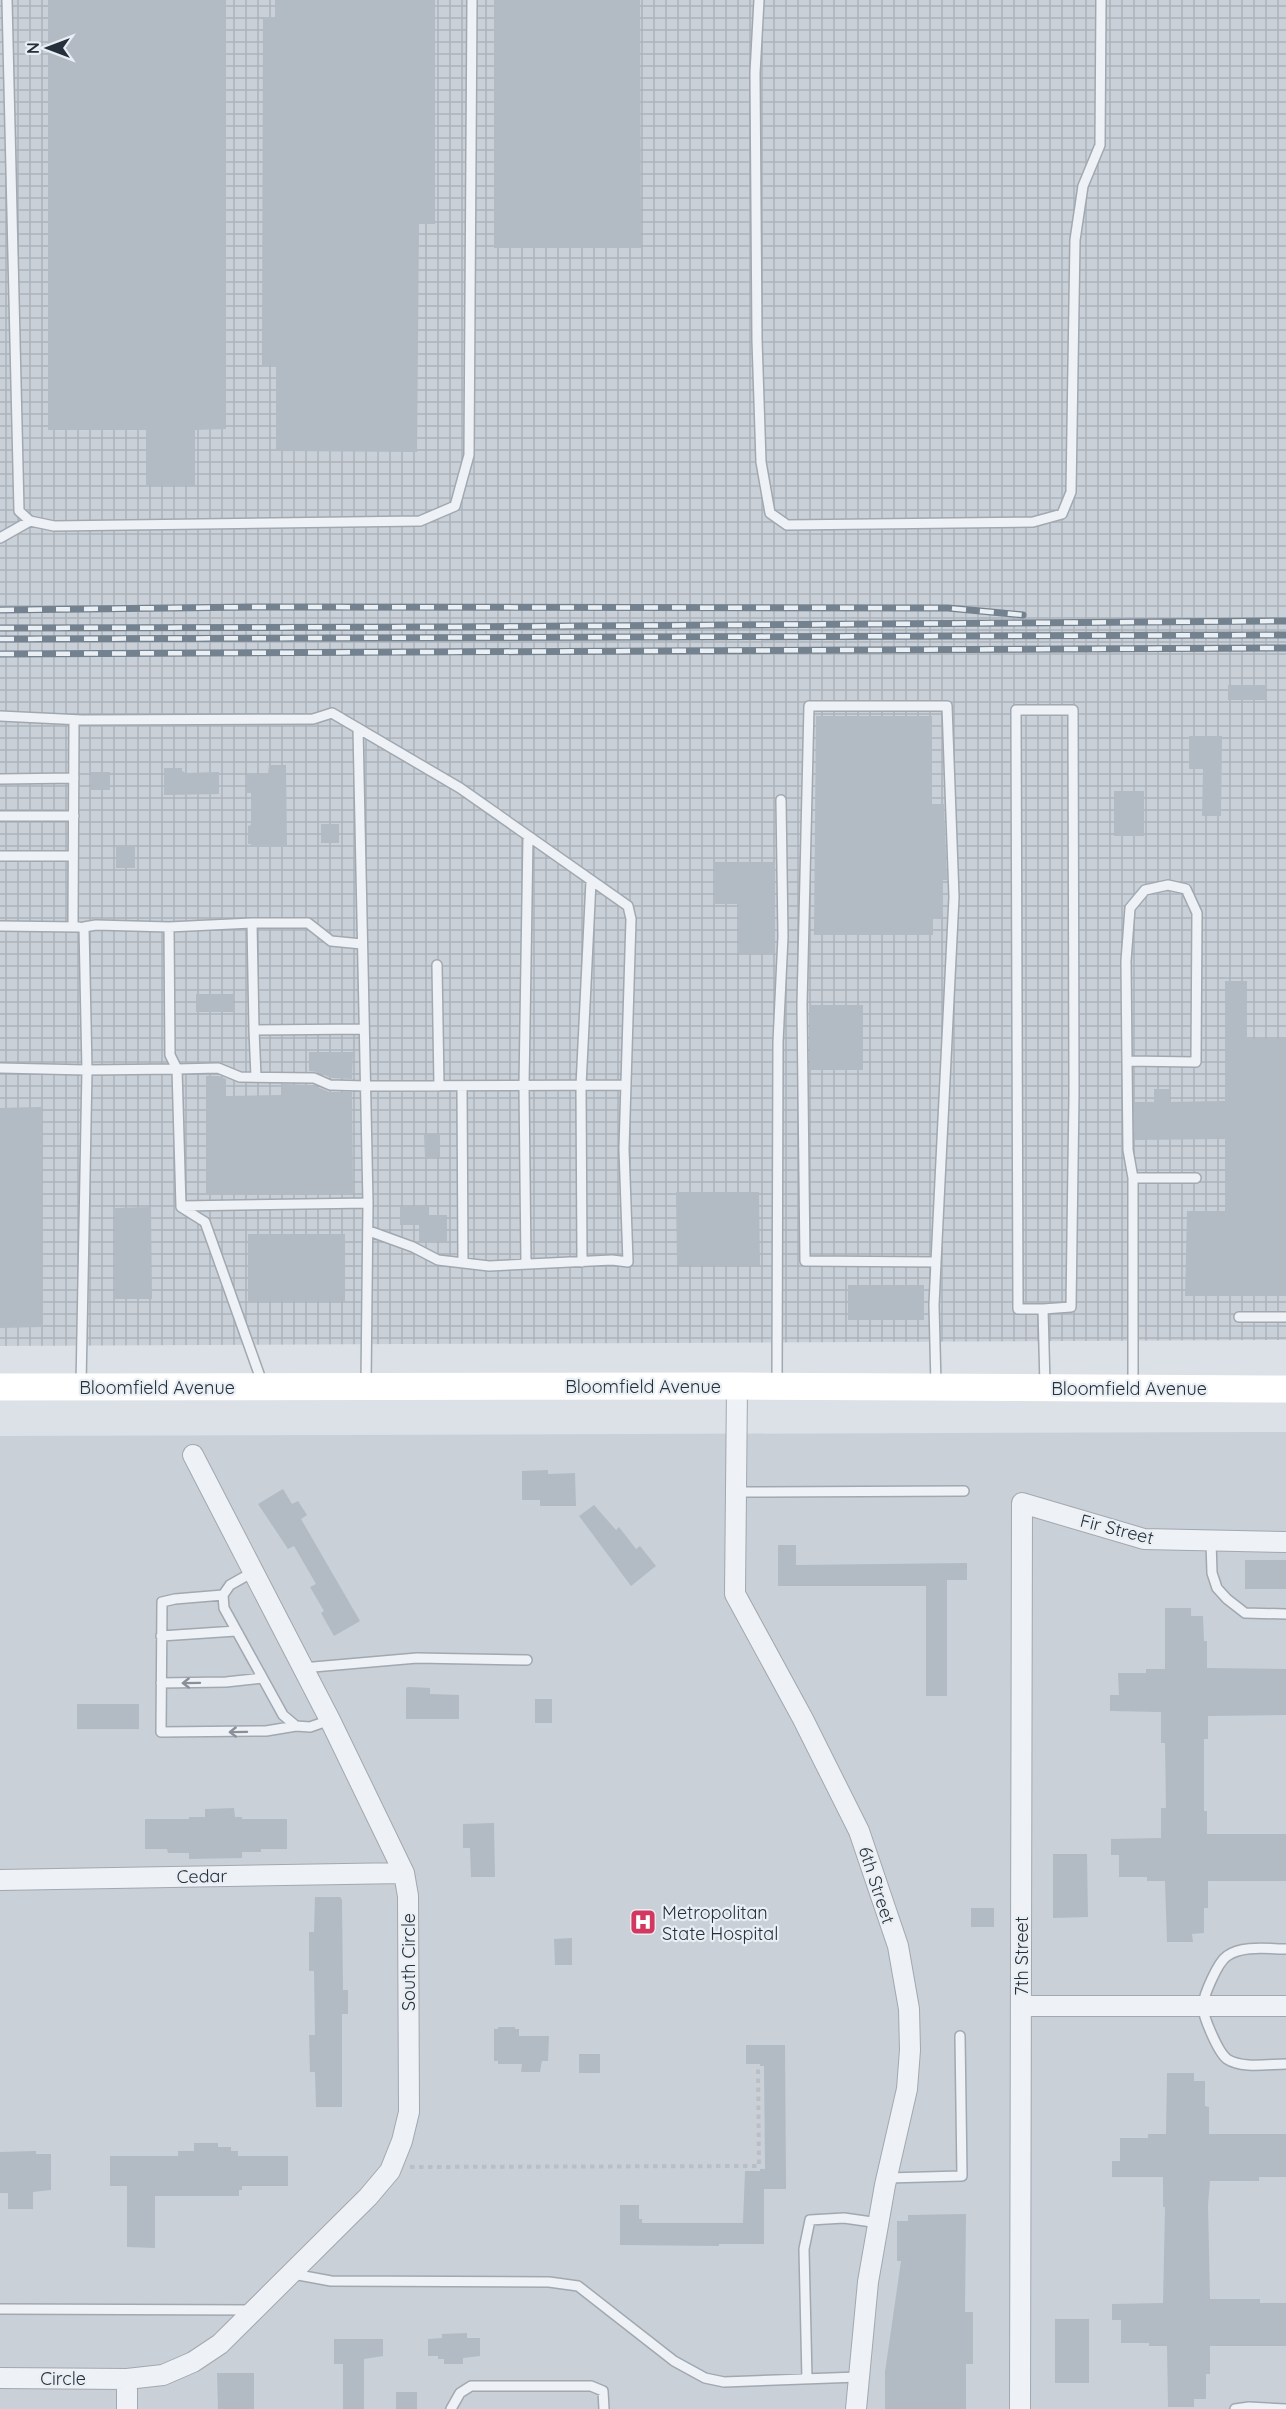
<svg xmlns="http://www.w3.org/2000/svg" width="1286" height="2409" viewBox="0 0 1286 2409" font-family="Quicksand,sans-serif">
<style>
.built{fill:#c9d0d8}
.industrial{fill:url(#industrial-grid)}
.building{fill:#b2bac3}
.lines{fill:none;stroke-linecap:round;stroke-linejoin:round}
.lane-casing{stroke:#a1a8b0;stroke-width:12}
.street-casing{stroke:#a1a8b0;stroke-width:22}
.path{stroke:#babfc5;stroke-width:4;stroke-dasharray:4.5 4.5;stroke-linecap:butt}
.lane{stroke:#eef1f5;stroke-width:9}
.street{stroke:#eef1f5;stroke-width:20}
.secondary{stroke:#fff;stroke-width:27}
.rail-casing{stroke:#748290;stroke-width:7}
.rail{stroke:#eaeff4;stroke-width:4.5;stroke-dasharray:14;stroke-linecap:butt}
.oneway{stroke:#8a9099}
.labels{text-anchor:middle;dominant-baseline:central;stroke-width:4.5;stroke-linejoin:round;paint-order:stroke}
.street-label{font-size:18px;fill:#25303d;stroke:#eaeff4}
.poi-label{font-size:18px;fill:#25303d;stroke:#eaeff4;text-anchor:start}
</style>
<defs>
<pattern id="industrial-grid" width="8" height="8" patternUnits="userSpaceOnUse" patternTransform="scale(1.5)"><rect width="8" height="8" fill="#c9d0d8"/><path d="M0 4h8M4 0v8" fill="none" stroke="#acb3ba"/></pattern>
</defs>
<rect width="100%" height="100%" fill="#dbe1e6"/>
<!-- built -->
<path class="built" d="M1286 1432V2409H0V1436Z"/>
<!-- industrial -->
<path class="industrial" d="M0 0H1286V1340L0 1346Z"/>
<!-- building -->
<path class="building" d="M48 0H226V429L195 430V485H146V430H48Z
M275 0H435V224H419L417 452 276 451V365H262L263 17H275Z
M494 0H640L641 248H494Z
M1228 685H1266L1265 700H1228Z
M816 716H932V804H944L947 880H943V918H933V935H814Z
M1189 736H1222L1221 816H1202L1203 769H1189Z
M269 765H286L287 847H251V844H248V826L251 825V793H247V774H268Z
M164 768H182V771L186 773 219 772V794L164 795Z
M91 772H110V790H91Z
M1114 791H1144V836H1114Z
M321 824H339V843H321Z
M135 845V868H116V846Z
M715 862H775V954H739V904H715Z
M1225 981H1247V1039H1286V1296H1185L1187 1211H1225V1139L1135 1140 1134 1102H1154V1089H1169L1170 1102 1225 1101Z
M196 994H233V1012H196Z
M809 1005H863V1070H810Z
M309 1052H353L352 1079 332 1078 317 1072 309 1071Z
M206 1076H219L226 1079V1096L282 1095V1084L313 1085 329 1092H352L353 1194 206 1195Z
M42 1107 43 1327 0 1328V1108Z
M424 1134H440V1157L425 1158Z
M676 1192H759L760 1266 677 1265Z
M429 1206V1215H447V1241H419V1225H400V1207Z
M151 1207 152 1299H115V1208Z
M248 1234H345V1301H248Z
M848 1285H924V1320H848Z
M548 1470V1474L575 1473 576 1506H540V1500H522V1471Z
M283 1489 292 1504 298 1501 307 1515 301 1519 360 1621 334 1636 321 1613 324 1611 310 1587 316 1584 294 1546 288 1549 258 1504Z
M594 1505 616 1530 619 1527 636 1549 640 1546 656 1566 631 1586 579 1516Z
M778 1545H796V1565L967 1563V1580H947V1696H926V1586H778Z
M1245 1560H1286V1589H1245Z
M1165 1608H1191V1616H1203L1204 1641H1207V1668L1286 1669V1715L1208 1716V1739H1204V1811H1207V1834H1286V1881H1208V1908H1204V1933L1192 1934 1193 1942H1167L1165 1881H1147V1877H1119V1855H1111V1839L1161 1838V1808H1166L1165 1743H1161V1712L1110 1711V1695H1119L1118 1673H1146V1669H1165Z
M408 1687 430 1688V1694L459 1695V1719H406V1688Z
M535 1699H552V1723H535Z
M77 1704H139V1729H77Z
M234 1808 235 1817H242V1819H287V1849H261V1852H242V1858L189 1859V1853H168L167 1849H145V1819H189V1817H205V1809Z
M494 1823 495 1877H471L470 1848H463V1824Z
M1053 1854H1087L1088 1917 1053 1918Z
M315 1897H340L342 1900 343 1990H348V2014H342V2107H316L315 2072H310L309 2035H315L314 1971H309V1932H314Z
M971 1908H994V1927H971Z
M572 1938V1965H555L554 1939Z
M498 2027H515V2029H519V2036H549L548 2061H542L540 2072H521L522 2064H498V2061H494V2029H498Z
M746 2045H785L786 2189H764V2244H719V2246L620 2245V2205H639V2219H642V2223H743L745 2171H760V2169H765L764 2066H760V2064H746Z
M579 2054H600V2073H579Z
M1167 2073H1194V2081H1205V2106L1209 2107V2134H1286V2177H1259V2181H1210L1208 2205 1210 2299H1260V2303H1286V2346H1210V2374H1206V2399H1194V2407H1168L1167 2346H1149V2343H1121V2320H1112V2304L1163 2303 1165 2207H1163V2177H1112V2161H1120V2138H1148V2134H1166Z
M194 2143H218V2147H231V2151H238V2156H288V2186H242V2190H239V2196H155V2248L127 2247V2186H110V2156H178V2151H194Z
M36 2151V2154H51V2190L33 2192V2209H8V2193H0V2152Z
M966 2214 965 2312H973V2364H966V2409H885V2372L901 2261H897V2221H908V2215Z
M1055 2319H1089V2383H1055Z
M467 2333V2338H480V2356L463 2358V2364H444V2359H438V2356H428V2339L442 2338V2334Z
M334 2339H383V2356L364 2359V2409H343V2364H334Z
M217 2373H254V2409H218Z
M396 2392H417V2409H396Z"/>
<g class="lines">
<defs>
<path id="lane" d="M7 0 19 511 30 521 54 526 420 521 455 506 469 455 472 0
M759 0 755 73 757 340 761 462 770 513 787 525 1033 522 1062 514 1071 492 1075 240 1083 186 1100 145 1101 0
M0 538 30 521
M0 716 82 720 313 719 332 713 460 788 628 906 631 919 624 1149 628 1262 612 1260 489 1266 438 1260 413 1247 369 1231
M358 728 368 1203
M0 779 74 778
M0 816H74
M0 856H73
M252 923 169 927 170 1055 177 1069 218 1068 240 1077 314 1078 330 1085 365 1086 626 1085
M0 926 79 927
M73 927 74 720
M169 927 96 925 84 927 87 1070 177 1069 181 1207 205 1222 263 1385
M437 965 439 1086
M254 1030 252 923H308L331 941 362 944
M1127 1061 1196 1062 1197 913 1186 889 1168 885 1145 890 1130 908 1126 961 1127 1061 1128 1150 1133 1178
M0 1068 87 1070 81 1385
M256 1077 254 1030 364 1029
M462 1086 463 1263
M182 1206 368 1203 366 1384
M582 1262 581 1086 591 881
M526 1264 524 1086 528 837
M1043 1309 1071 1307 1074 1094 1073 710H1016L1018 1309H1043L1045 1385
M1239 1317H1286
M777 1384 778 1042 783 937 781 800
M936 1385 934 1305 936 1262 954 897 947 706H809L802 1005 805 1261 936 1262
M1133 1386V1178H1196
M736 1492 964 1491
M1211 1541 1212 1573 1217 1588 1227 1599 1245 1613 1286 1614
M253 1572 230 1585 223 1595 224 1608 283 1715 296 1726 310 1727 330 1720
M223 1595 175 1599 162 1602 161 1732 266 1731 296 1726
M161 1636 236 1631
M302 1668 417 1658 527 1660
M161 1683 226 1682 262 1678
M1286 1949C1269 1949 1242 1945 1227 1956 1218 1962 1204 1994 1203 2005 1202 2015 1218 2052 1227 2059 1242 2069 1269 2064 1286 2064
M887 2178 962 2176 960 2036
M293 2274 331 2281 549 2282 578 2286 674 2361 705 2378 724 2382 858 2377
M0 2309 253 2310
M807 2379 804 2249 810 2220 844 2218 879 2223
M451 2409 460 2393 471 2386H591L603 2391 604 2409
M1235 2409 1249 2407 1286 2409"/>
<path id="street" d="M737 1386 735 1594 803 1719 859 1831 898 1946 909 2009 910 2050 907 2089 885 2185 868 2282 856 2409
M0 1880 404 1873
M1021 2006H1286
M0 2378 127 2379 163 2375 193 2362 220 2344 368 2197 390 2171 402 2141 409 2112 408 1896 404 1873 330 1720 193 1455
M127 2409V2379
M1020 2409 1022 1503 1144 1539 1286 1542"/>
</defs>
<!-- lane casing -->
<use href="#lane" class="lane-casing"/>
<!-- street casing -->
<use href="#street" class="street-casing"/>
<!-- path -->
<path class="path" d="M410 2167 759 2166 758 2068"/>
<!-- lane -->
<use href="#lane" class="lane"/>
<!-- street -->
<use href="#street" class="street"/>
<!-- secondary -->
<path class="secondary" d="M0 1387 737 1386 1286 1389"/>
<defs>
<path id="rail" d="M0 610 254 607 948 608 1023 615
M0 628 452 627 1286 621
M0 639 1286 635
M0 654 1286 648"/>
</defs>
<!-- rail casing -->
<use href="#rail" class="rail-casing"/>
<!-- rail -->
<use href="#rail" class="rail"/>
</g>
<!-- one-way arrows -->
<defs><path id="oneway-shaft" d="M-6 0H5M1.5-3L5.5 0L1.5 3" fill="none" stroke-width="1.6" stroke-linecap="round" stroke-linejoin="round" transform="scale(1.5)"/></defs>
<g class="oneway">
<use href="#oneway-shaft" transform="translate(191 1683) rotate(179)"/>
<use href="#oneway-shaft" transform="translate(238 1732) rotate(179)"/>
</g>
<!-- icons -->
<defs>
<symbol id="hospital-square" viewBox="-11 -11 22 22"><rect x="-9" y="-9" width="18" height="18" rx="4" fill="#d33861" stroke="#eaeff4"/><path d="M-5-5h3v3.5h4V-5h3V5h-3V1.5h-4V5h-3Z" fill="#fff"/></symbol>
</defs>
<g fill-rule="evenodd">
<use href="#hospital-square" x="628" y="1907" width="30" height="30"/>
</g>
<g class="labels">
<!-- street labels -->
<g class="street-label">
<text x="643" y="1386">Bloomfield Avenue</text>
<text x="157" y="1387">Bloomfield Avenue</text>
<text x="1129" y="1388">Bloomfield Avenue</text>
<text transform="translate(1117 1529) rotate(14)">Fir Street</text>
<text transform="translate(202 1876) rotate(-1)">Cedar</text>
<text transform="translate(877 1885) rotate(72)">6th Street</text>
<text transform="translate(1021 1956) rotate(-90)">7th Street</text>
<text transform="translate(408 1962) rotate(-90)">South Circle</text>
<text x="63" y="2378">Circle</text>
</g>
<!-- poi labels -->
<g class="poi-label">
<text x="662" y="1912">Metropolitan<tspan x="662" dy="21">State Hospital</tspan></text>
</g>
</g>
<!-- north arrow -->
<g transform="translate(48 48) rotate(270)" stroke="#eaeff4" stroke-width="4.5" paint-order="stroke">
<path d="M0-4.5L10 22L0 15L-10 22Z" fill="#25303d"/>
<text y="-9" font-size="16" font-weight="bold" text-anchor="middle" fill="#25303d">N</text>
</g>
</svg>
